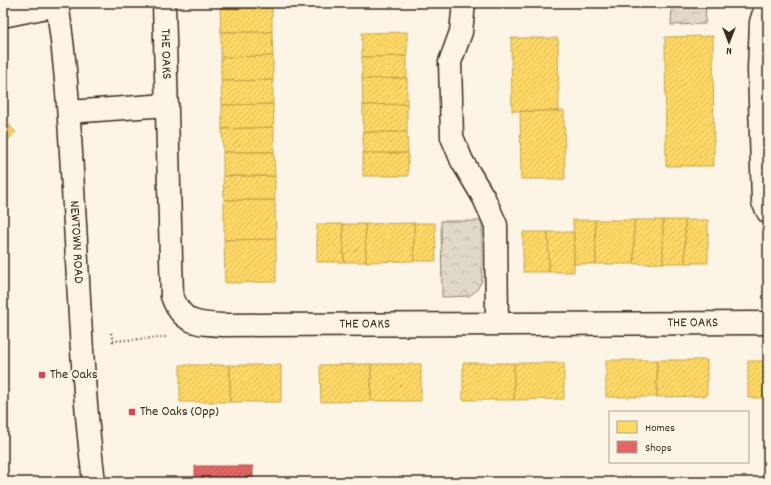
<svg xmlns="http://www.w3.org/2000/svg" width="771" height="485" viewBox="0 0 771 485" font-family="Dekko,sans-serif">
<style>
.park{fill:url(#park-crowns);stroke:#8e8173}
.homes{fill:url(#homes-hatch);stroke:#c4a450}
.shops{fill:url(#shops-hatch);stroke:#ae5450}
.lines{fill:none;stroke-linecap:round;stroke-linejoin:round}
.minor-casing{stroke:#3b2a1e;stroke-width:25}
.path{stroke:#3b2a1e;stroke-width:2.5;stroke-dasharray:1 3;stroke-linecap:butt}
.minor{stroke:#fcf5e5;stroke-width:22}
.poi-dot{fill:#d1495b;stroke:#fcf5e5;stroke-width:1.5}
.labels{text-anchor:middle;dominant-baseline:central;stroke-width:4;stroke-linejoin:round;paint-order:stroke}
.street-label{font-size:14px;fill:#3b2a1e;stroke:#fcf5e5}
.poi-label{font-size:14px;fill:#3b2a1e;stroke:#fcf5e5;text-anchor:start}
</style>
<defs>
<pattern id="park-crowns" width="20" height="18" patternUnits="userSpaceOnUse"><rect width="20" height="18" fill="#e0d8c8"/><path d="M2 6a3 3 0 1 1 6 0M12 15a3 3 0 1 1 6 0" fill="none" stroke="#c1baab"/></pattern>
<pattern id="homes-hatch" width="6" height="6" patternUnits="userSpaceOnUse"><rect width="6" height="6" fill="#ffd966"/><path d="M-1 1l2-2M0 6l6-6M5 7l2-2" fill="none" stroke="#dbba58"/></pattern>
<pattern id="shops-hatch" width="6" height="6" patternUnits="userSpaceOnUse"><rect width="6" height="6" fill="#e06666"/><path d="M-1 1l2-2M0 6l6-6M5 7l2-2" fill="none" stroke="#b75453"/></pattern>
</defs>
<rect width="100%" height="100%" fill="#fcf5e5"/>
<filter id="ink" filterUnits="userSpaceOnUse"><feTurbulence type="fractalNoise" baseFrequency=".025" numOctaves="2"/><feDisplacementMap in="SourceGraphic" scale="8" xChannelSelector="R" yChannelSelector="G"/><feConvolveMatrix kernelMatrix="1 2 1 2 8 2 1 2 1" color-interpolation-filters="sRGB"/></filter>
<g filter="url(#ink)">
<!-- park -->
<path class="park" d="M672 3H706L705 24 671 25Z
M441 221H482V281L476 291 469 296 442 297Z"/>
<!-- homes -->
<path class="homes" d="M220 3H272V8H220Z
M220 8H272V32H221Z
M221 32H272L273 56 221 57Z
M407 32V56L362 57V33Z
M713 36 714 166H666L665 37Z
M511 38H558L559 111H512Z
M273 56V80L221 81V57Z
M407 56V78L362 79V57Z
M407 78V104L363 105 362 79Z
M273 80V104L222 105 221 81Z
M273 104 274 127 222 129V105Z
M407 104V132H363V105Z
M520 111H564L565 179H521Z
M3 119 16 132 3 145Z
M274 127V152H223L222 129Z
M363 132H407L408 153H363Z
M223 152H274L275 176H223Z
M363 153H408V176H363Z
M223 176H275V200H224Z
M224 200H275L276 239 224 240Z
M573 220H595L596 264H574Z
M595 220H634V264H596Z
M634 220H663V263L634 264Z
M663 220H685V263H663Z
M685 220H708V263H685Z
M414 223H435L436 261H414Z
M414 223V261L366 262 365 224Z
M317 224H343L344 262H317Z
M343 224H365L366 262H344Z
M523 232H548L549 272H523Z
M548 232H574V272H549Z
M276 239V282L225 283 224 240Z
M3 319 6 339H3Z
M606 360H657V397H606Z
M657 360H707V396L657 397Z
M748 361H768V398H748Z
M463 363H514V400H463Z
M514 363H564V399L514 400Z
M371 364V401L321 402 320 365Z
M371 364H421V401H371Z
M180 365H230V402H180Z
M230 365H281V402H230Z"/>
<!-- shops -->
<path class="shops" d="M195 466H253V482H195Z"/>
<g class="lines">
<defs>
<g id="minor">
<path id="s1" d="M57 3C69 82 71 161 76 241 80 321 84 402 94 482"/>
<path id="s2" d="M164 3 172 296C182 324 198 324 224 325L768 323"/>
<path d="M464 3 461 32 450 62 452 137 462 161 484 198 496 225 497 323"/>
<path d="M767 3 761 22 759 69 763 202 768 212"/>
<path d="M3 16 57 5"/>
<path d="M69 112 167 105"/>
</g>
</defs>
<!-- minor casing -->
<use href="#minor" class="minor-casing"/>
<!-- path -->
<path class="path" d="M111 333 113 341 166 337"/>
<!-- minor -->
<use href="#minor" class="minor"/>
</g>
</g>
<!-- markers -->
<g class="poi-dot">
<rect x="38" y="371" width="8" height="8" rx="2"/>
<rect x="128" y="408" width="8" height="8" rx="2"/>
</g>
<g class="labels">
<!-- street labels -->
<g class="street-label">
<text stroke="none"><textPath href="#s2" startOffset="51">THE OAKS</textPath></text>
<text stroke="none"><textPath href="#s1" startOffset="240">NEWTOWN ROAD</textPath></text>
<text stroke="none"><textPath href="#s2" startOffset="827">THE OAKS</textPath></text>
<text stroke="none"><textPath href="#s2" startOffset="499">THE OAKS</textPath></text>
</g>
<!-- poi labels -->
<g class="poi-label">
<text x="50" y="375">The Oaks</text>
<text x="140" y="412">The Oaks (Opp)</text>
</g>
</g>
<!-- margin -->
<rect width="771" height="485" fill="none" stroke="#fcf5e5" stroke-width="16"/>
<rect x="8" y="8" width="755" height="469" fill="none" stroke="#3b2a1e" stroke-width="1.5" filter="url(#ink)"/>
<!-- legend -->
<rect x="609" y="411" width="140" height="52" fill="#fcf5e5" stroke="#afa495"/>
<rect x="617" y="421" width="20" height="12" fill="#ffd966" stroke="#afa495"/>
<text x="645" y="431" font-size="12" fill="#3b2a1e">Homes</text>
<rect x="617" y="441" width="20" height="12" fill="#e06666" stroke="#afa495"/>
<text x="645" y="451" font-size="12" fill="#3b2a1e">Shops</text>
<!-- north arrow -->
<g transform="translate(729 42) rotate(180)" stroke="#fcf5e5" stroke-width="3" paint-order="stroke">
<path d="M0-3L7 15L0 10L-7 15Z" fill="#3b2a1e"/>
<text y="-6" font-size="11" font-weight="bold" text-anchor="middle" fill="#3b2a1e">N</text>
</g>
</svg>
